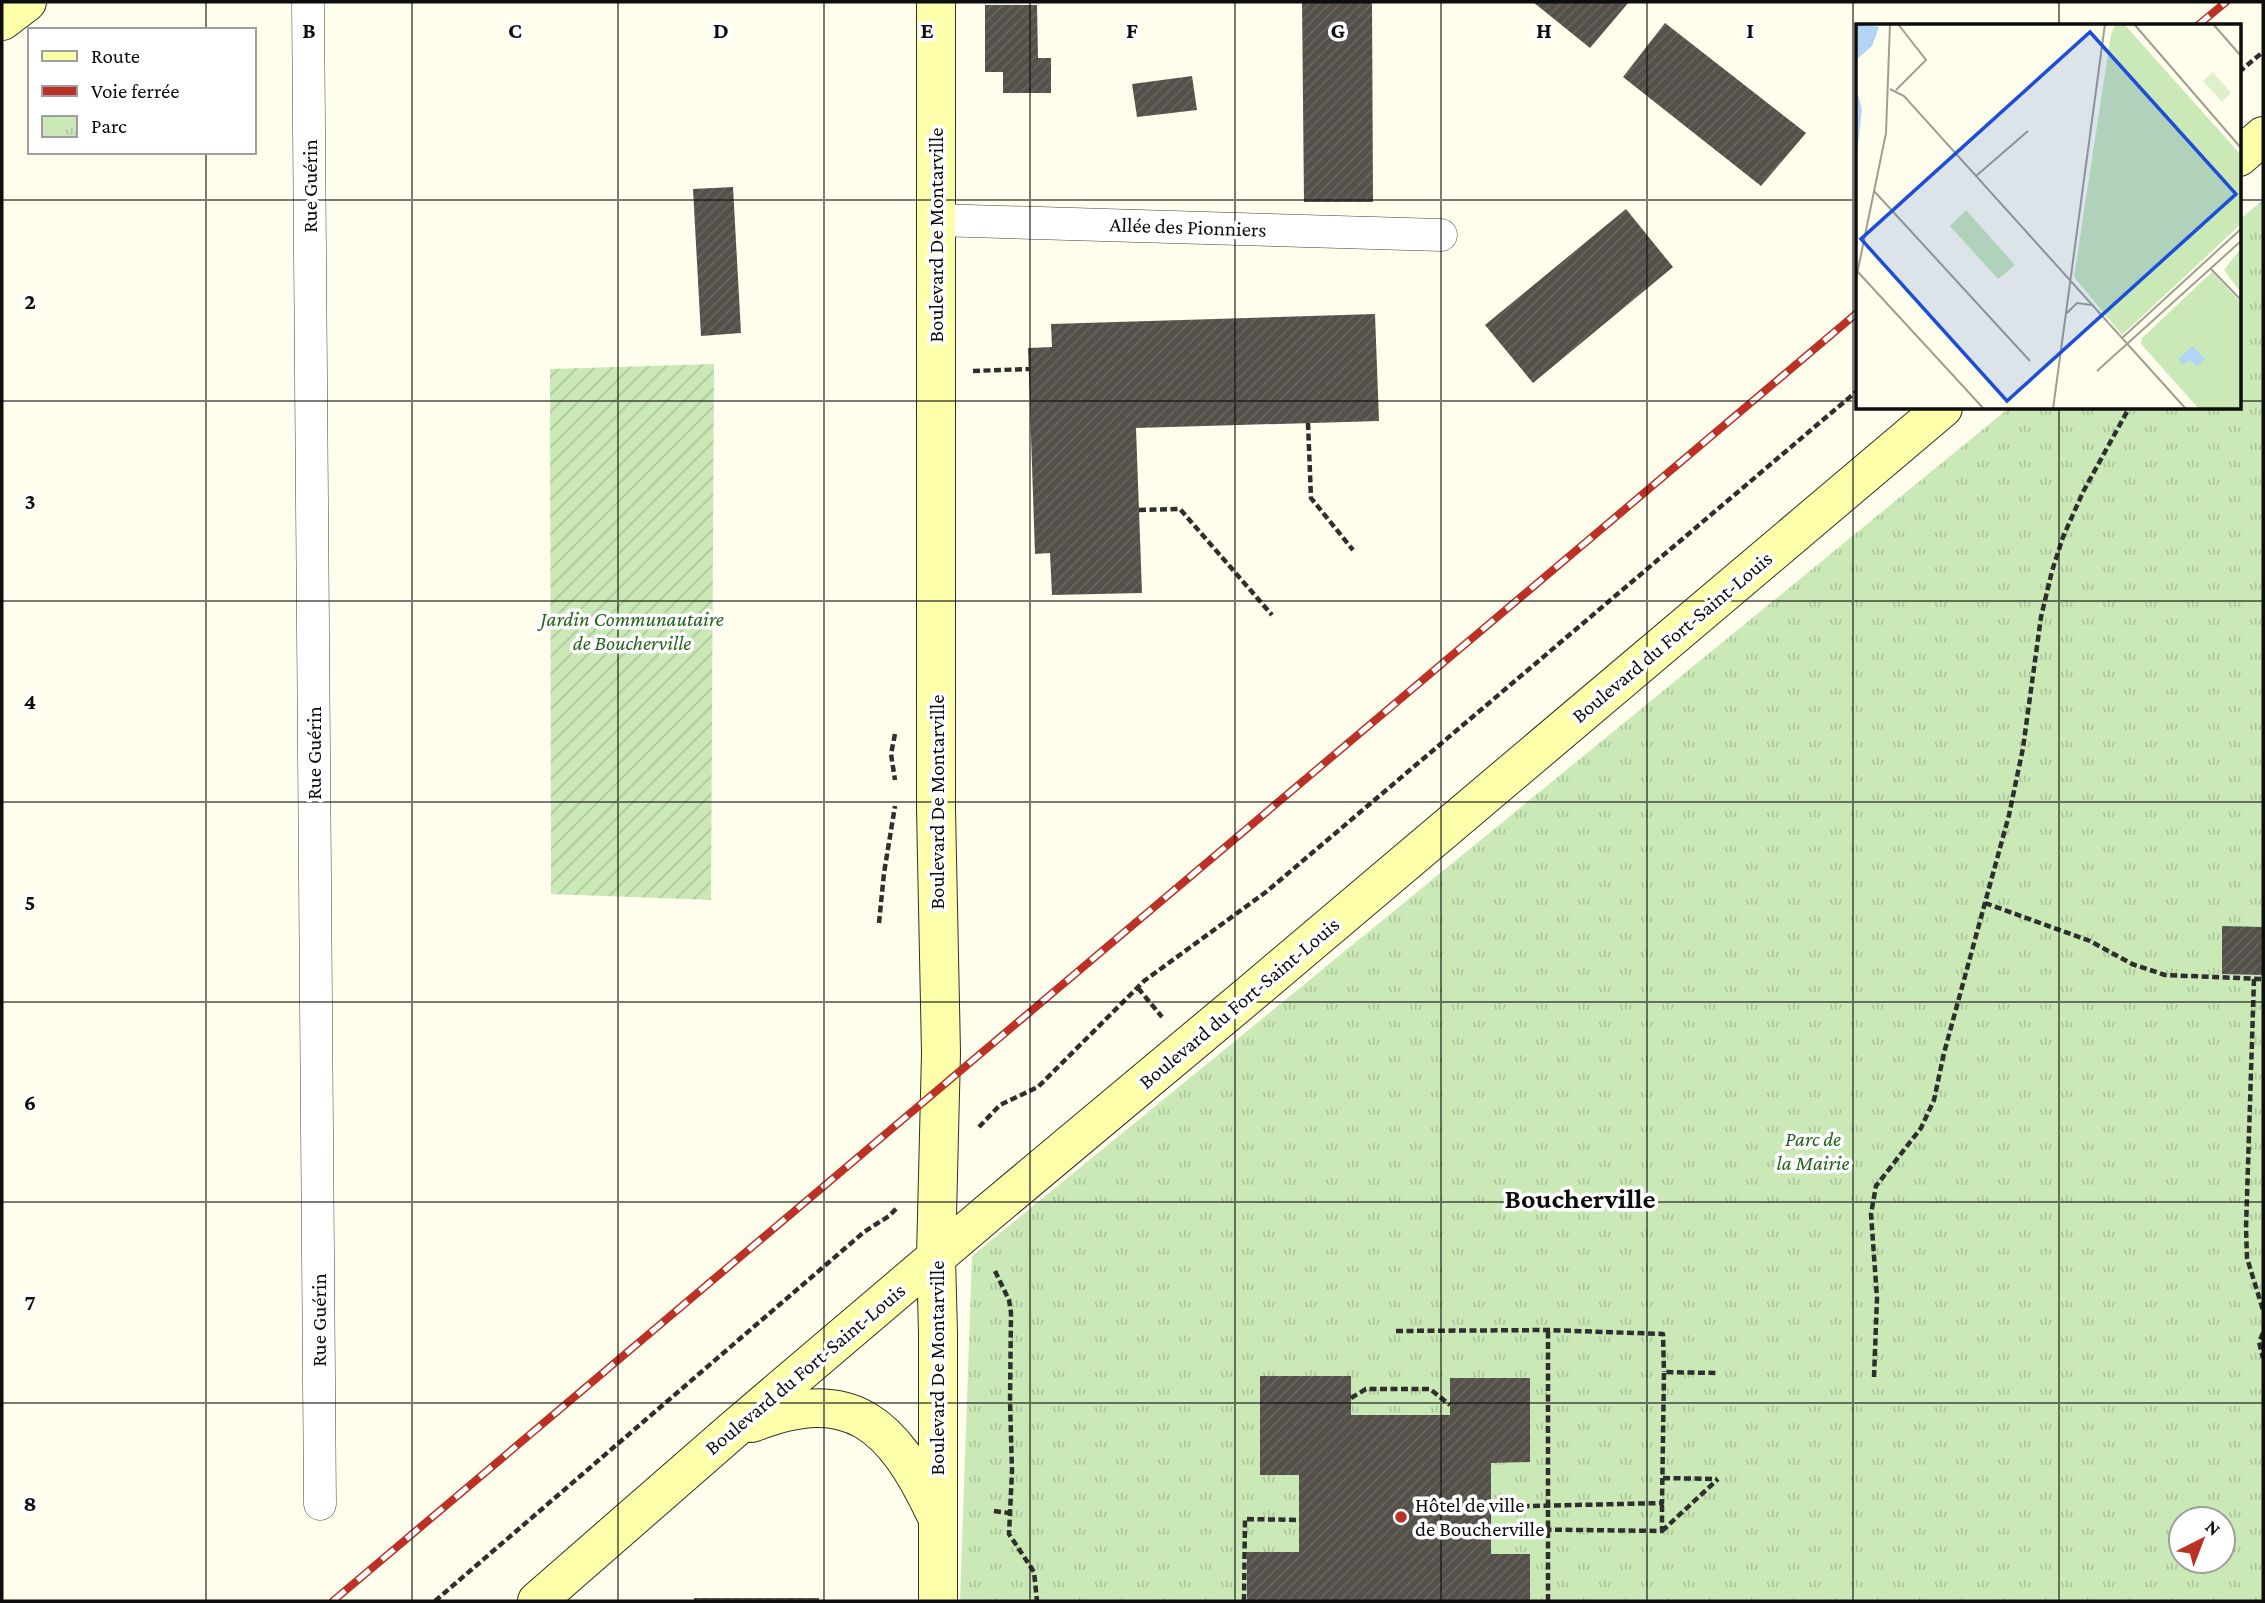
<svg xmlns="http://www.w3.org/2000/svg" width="2265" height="1603" viewBox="0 0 2265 1603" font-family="'Crimson Pro',serif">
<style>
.park{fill:url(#park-tufts);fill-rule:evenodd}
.garden{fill:url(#garden-furrows)}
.building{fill:url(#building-hatch)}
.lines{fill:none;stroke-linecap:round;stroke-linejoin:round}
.street-casing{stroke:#404040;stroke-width:33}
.secondary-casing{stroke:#2f2f2f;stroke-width:40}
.path{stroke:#2f2f2f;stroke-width:4.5;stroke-dasharray:7 3.5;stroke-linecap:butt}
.street{stroke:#fff;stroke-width:32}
.secondary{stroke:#fdfea9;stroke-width:38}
.rail-casing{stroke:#bc3126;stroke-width:8}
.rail{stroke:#fff;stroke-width:5;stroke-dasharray:16;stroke-linecap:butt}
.grid{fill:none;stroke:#0d0d0d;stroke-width:2;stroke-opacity:0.55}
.poi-dot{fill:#bc3126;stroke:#fff;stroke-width:2.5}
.labels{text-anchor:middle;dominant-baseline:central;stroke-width:7;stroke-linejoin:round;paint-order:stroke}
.street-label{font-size:21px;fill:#0d0d0d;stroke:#fff}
.park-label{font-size:21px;font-style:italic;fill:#24641e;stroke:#fff}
.poi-label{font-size:21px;fill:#0d0d0d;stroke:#fff;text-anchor:start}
.district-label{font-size:28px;font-weight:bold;fill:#0d0d0d;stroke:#fff}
.inset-road{fill:none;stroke:#9e9e93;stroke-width:2}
.view{fill:#1d4ed8;fill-opacity:0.15;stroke:#1d4ed8;stroke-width:3.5}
.inset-edge{fill:none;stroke:#0d0d0d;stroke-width:3.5}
.grid-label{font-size:23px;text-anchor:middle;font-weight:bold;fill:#0d0d0d;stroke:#fff;stroke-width:7;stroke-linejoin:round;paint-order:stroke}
</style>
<defs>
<pattern id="park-tufts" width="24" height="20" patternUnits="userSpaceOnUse" patternTransform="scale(1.75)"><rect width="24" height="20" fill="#cbe9b7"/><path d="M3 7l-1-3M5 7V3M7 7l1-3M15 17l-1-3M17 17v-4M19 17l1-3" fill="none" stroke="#adc79c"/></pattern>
<pattern id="garden-furrows" width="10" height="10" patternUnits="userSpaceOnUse" patternTransform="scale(1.75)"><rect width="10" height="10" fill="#cbe9b7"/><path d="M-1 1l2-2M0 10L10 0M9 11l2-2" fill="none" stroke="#adc79c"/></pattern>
<pattern id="building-hatch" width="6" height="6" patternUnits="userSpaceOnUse" patternTransform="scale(1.75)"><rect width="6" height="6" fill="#555049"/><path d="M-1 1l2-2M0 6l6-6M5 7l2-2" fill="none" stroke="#68645f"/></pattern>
</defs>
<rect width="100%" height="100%" fill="#fffeed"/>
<!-- park -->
<path class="park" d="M2263 200V1601H960L972 1256 2009 408H2239V220ZM2181 1519H2223V1561H2181Z"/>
<!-- garden -->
<path class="garden" d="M714 364 711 900 551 894 550 369Z"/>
<!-- building -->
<path class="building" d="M1302 2H1372L1373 202H1304Z
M1533 2H1629L1590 48Z
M985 5H1037L1038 58H1051V93H1003V72H985Z
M1665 23 1806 133 1761 186 1623 77Z
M1192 76 1197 110 1137 117 1132 84Z
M733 187 741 333 701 336 693 189Z
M1626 209 1673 267 1533 383 1485 325Z
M1375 314 1379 421 1136 428 1142 593 1052 595 1050 553 1035 554 1028 348 1052 347 1051 324Z
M2222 926 2263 927V975L2222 974Z
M1260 1376H1351V1415H1450V1378H1530V1462L1491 1463V1554H1530V1601H1247V1552H1299V1475H1260Z
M694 1598H819V1601H694Z"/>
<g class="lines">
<defs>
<path id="street" d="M308 2 320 1504
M936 220 1441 235"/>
<path id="secondary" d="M936 2V809L941 1053 936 1257 938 1333V1601
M2 21 27 2
M2239 157 2263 136
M752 1423C851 1383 894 1426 935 1513
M537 1601 733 1430 988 1213 1250 994 1943 408"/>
</defs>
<!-- street casing -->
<use href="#street" class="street-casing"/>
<!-- secondary casing -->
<use href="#secondary" class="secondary-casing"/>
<!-- path -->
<path class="path" d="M2239 72 2263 52
M973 371 1029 369
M1308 423 1311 498 1353 550
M1139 510 1180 509 1272 615
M895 734 891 754 895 780
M1985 903 2090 941 2132 964 2165 975 2263 979
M879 923 884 873 895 806
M2254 979 2246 1228 2247 1258 2263 1310
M1138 988 1162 1017
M979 1127 1000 1105 1038 1087 1144 981 1266 892 1857 391
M995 1271 1009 1300 1011 1313 1010 1401 1012 1471 1009 1534 1034 1572 1037 1601
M1396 1331 1548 1330 1663 1334 1664 1372
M2263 1333 2259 1342 2263 1358
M1874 1377 1877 1298 1871 1214 1876 1186 1921 1128 1934 1100 1944 1053 2009 815 2023 748 2041 617 2052 571 2063 537 2083 492 2129 408
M1351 1398 1366 1389H1430L1450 1405
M1663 1478 1717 1479
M1491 1507 1662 1503 1664 1372 1717 1373
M994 1511 1009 1513
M1492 1529 1662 1531V1503
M1662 1531 1718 1479
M435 1601 864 1232 889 1216 898 1207
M1244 1601 1245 1519 1299 1520
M1548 1601V1330"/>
<!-- street -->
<use href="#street" class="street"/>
<!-- secondary -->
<use href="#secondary" class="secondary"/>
<defs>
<path id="rail" d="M2197 26 2226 2
M333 1601 1857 313"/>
</defs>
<!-- rail casing -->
<use href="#rail" class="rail-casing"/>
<!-- rail -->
<use href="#rail" class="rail"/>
</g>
<!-- grid -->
<path class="grid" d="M206 2V30M412 2V1601M618 2V1601M824 2V1601M1030 2V1601M1235 2V1601M1441 2V1601M1647 2V1601M1853 2V1601M2059 2V26M206 152V1601M2 200H1857M2239 200H2263M2 401H1857M2239 401H2263M2059 408V1601M2 601H2263M2 802H2263M2 1002H2263M2 1202H2263M2 1403H2263"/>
<!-- markers -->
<circle class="poi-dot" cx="1401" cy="1517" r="7"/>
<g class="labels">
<!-- street labels -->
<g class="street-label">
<text transform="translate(310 186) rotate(-90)">Rue Guérin</text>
<text transform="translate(1188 227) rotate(2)">Allée des Pionniers</text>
<text transform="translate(936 235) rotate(-90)">Boulevard De Montarville</text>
<text transform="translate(1672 637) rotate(-40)">Boulevard du Fort-Saint-Louis</text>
<text transform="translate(314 753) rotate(-90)">Rue Guérin</text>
<text transform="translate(937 802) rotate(-90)">Boulevard De Montarville</text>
<text transform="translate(1239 1003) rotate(-40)">Boulevard du Fort-Saint-Louis</text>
<text transform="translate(319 1320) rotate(-90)">Rue Guérin</text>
<text transform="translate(937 1368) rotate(-90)">Boulevard De Montarville</text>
<text transform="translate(805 1369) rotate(-40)">Boulevard du Fort-Saint-Louis</text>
</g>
<!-- park labels -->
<g class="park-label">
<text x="632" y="619">Jardin Communautaire<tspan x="632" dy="24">de Boucherville</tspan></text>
<text x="1813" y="1139">Parc de<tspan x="1813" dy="24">la Mairie</tspan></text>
</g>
<!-- poi labels -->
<g class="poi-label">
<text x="1415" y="1505">Hôtel de ville<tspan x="1415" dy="24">de Boucherville</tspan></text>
</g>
<!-- district labels -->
<g class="district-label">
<text x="1580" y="1198">Boucherville</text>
</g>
</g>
<!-- overview -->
<g transform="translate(1856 24)">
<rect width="385" height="385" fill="#fffeed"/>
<path d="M269 1 385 131V200L266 311 218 253 255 10 259 2ZM385 224V269L368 246ZM356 248 385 279V385H343L285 320 286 314Z" fill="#cbe9b7"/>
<path d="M110 186 159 241 142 255 94 202Z" fill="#cbe9b7"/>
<path d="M357 48 375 69 366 78 347 57Z" fill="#def0c9"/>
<path d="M0 0 23 3 16 22 0 36ZM0 64 6 85 0 138ZM337 322 349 335 341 343 334 336 328 341 322 335Z" fill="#b2d4f5"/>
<path class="inset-road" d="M278 0 385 124M357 0 385 32M34 65 48 72 330 385M40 66 70 36 42 0M120 152 172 107M18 167 174 337M354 244 385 276M1 247 128 385M0 255 30 109 34 0M211 289 221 279 235 281M266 314 385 205M241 347 385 217M197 385 249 0"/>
<path class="view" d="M234 8 380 170 151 377 5 215Z"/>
<rect width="385" height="385" class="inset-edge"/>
</g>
<g class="grid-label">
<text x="309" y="38">B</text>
<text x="515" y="38">C</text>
<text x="721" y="38">D</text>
<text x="927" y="38">E</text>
<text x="1132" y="38">F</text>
<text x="1338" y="38">G</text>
<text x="1544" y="38">H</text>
<text x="1750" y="38">I</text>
<text x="30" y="309">2</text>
<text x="30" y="509">3</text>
<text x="30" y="709">4</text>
<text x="30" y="910">5</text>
<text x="30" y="1110">6</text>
<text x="30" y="1310">7</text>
<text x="30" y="1511">8</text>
</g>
<!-- border -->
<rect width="2265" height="1603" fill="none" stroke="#0d0d0d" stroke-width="7"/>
<!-- legend -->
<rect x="28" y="28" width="228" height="126" fill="#ffffff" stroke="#9e9e9e" stroke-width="2"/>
<rect x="42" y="51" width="35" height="10" fill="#fdfea9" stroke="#9e9e9e" stroke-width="2"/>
<text x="91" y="63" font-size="21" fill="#0d0d0d">Route</text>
<rect x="42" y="86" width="35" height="10" fill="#bc3126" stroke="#9e9e9e" stroke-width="2"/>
<text x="91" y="98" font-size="21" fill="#0d0d0d">Voie ferrée</text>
<rect x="42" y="116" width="35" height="21" fill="url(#park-tufts)" stroke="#9e9e9e" stroke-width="2"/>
<text x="91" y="133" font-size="21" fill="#0d0d0d">Parc</text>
<!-- north arrow -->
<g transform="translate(2202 1540) rotate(42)"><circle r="33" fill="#ffffff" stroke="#9e9e9e" stroke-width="2"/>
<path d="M0-5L12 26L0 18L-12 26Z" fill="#bc3126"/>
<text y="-10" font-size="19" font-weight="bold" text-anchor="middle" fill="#0d0d0d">N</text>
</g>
</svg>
